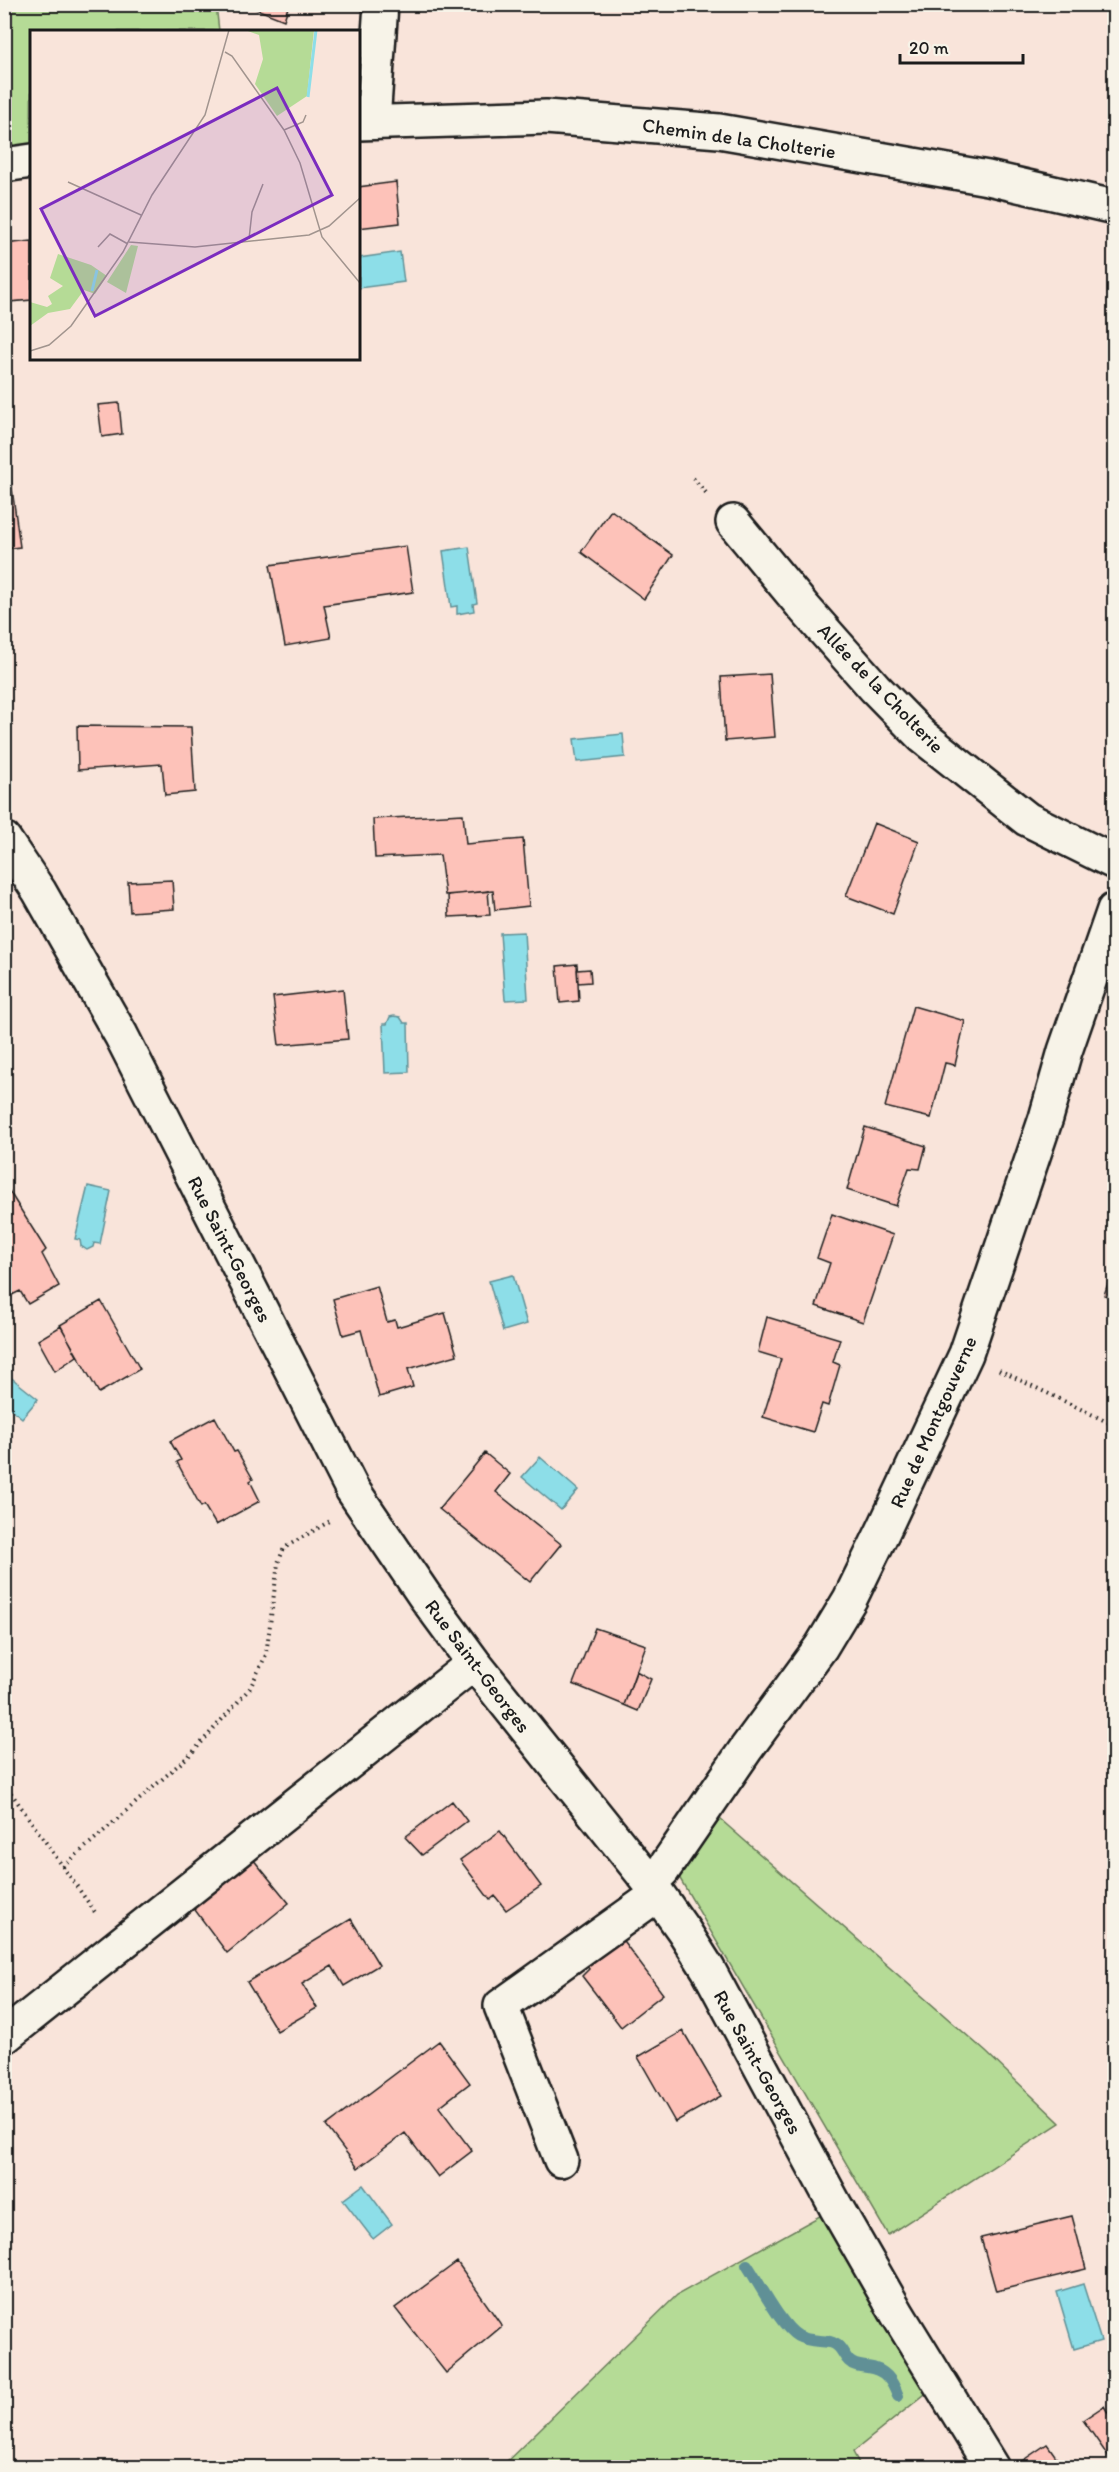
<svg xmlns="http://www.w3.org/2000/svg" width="1119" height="2472" viewBox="0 0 1119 2472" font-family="Itim,sans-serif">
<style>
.green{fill:#b5db96;stroke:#687c59;stroke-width:1.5}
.water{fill:#8ddee8;stroke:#609096;stroke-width:1.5}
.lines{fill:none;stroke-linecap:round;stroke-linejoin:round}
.stream{stroke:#609096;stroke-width:12}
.building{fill:#fdc2b9;stroke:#1c1c1c;stroke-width:1.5}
.minor-casing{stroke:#1c1c1c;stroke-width:38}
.path{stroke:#1c1c1c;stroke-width:4;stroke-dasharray:1.5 4.5;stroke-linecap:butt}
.minor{stroke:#f7f3e8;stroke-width:33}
.labels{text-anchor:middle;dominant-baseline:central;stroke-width:5;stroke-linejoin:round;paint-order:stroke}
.street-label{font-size:20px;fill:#1c1c1c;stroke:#f7f3e8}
.inset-river{fill:none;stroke:#8ddee8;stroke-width:3}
.inset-road{fill:none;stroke:#a1948e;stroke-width:1.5}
.view{fill:#7b2cbf;fill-opacity:0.15;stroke:#7b2cbf;stroke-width:3}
.inset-edge{fill:none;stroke:#1c1c1c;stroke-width:3}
</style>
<rect width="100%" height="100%" fill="#f9e4da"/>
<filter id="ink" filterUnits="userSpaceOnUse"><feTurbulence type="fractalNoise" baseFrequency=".0167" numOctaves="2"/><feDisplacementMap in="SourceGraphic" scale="12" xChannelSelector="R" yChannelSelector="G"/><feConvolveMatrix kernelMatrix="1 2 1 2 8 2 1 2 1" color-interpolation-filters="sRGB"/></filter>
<g filter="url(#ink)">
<!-- green -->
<path class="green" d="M5 5H216L219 31 32 32 31 147 5 151Z
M720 1819 986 2052 1060 2123 888 2235 679 1877Z
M836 2207 940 2382 853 2452 861 2467 500 2468 677 2295Z"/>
<!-- water -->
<path class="water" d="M400 252 404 282 359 288V258Z
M469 547 477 603 473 604 474 611 457 614V606L451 607 443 551Z
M623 734 625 757 577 762 574 739Z
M524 932 528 999 505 1000 500 933Z
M394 1016 400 1017 404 1023H408L409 1072 385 1073 383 1024H387L390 1017Z
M88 1186 111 1191 100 1244 94 1243 93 1247 87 1250 81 1246 80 1240 75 1239Z
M513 1275 527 1324 503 1331 489 1281Z
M4 1372 38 1399 22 1418 5 1404Z
M540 1457 578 1490 561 1510 522 1477Z
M363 2185 392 2224 373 2239 343 2200Z
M1083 2284 1101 2341 1074 2349 1057 2292Z"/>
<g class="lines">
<!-- stream -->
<path class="stream" d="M747 2265C759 2283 781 2326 798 2336 809 2342 819 2340 830 2342 842 2345 842 2354 849 2361 854 2366 860 2366 867 2367 885 2369 892 2380 898 2396"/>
</g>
<!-- building -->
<path class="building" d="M244 4H289L284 20Z
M396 182 400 223 358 228V187Z
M32 241V300L9 302 10 308 4 309V244Z
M119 403 122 434 102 437 98 405Z
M10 474 20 547 4 549V475Z
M611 510 673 555 644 599 581 552Z
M406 546 413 592 324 605 331 638 285 646 270 565Z
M770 674 775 737 725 741 721 677Z
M77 726 191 727 195 792 165 795 162 764 78 770Z
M463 814 466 844 523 839 529 906 495 910 493 891 445 895 440 855 375 858 373 819Z
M874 823 919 841 893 914 846 896Z
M172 880 174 909 130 912 128 882Z
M488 891 490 915 449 917 448 895Z
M577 964 579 1001 560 1003 557 966Z
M590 969 591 982 578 983 577 970Z
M343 989 348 1039 279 1045 273 997Z
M913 1006 965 1021 955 1065 945 1063 931 1118 885 1107Z
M865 1127 926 1146 920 1169 909 1168 896 1206 847 1190Z
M4 1183 46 1250 42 1254 59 1286 28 1304 20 1291 6 1298 4 1295Z
M832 1214 893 1235 863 1322 816 1306 830 1263 817 1258Z
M1114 1266V1298L1104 1295Z
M377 1286 387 1322 395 1320 397 1327 445 1313 457 1355 408 1369 413 1387 379 1397 361 1330 343 1335 333 1299Z
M101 1301 140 1369 99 1393 60 1325Z
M767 1317 840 1339 833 1362 840 1365 828 1406 822 1404 813 1432 763 1417 781 1359 758 1352Z
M61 1326 77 1356 55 1371 38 1340Z
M215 1417 234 1452 237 1451 253 1479 250 1481 260 1501 216 1525 204 1505 201 1507 177 1462 181 1460 170 1441Z
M485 1453 510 1474 496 1492 561 1544 530 1582 439 1509Z
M595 1628 646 1645 624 1705 573 1684Z
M636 1671 651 1679 638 1711 624 1705Z
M452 1801 467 1821 422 1855 405 1837Z
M500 1831 541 1886 506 1910 495 1896 490 1900 460 1860Z
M252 1858 289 1903 227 1953 192 1906Z
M351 1919 379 1965 344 1986 332 1966 302 1984 317 2008 277 2031 247 1982Z
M615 1930 663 1994 621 2027 582 1976 589 1969 581 1959Z
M683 2031 721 2096 675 2122 638 2057Z
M439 2041 470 2083 439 2107 472 2151 438 2177 405 2133 358 2168 326 2126Z
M1072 2216 1086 2269 996 2291 981 2238Z
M457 2262 502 2326 446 2373 395 2308Z
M1104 2406 1114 2423V2456L1110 2459 1083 2420Z
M1047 2444 1059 2461 1049 2468H1021L1019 2463Z"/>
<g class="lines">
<defs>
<path id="minor" d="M373 122 381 4
M358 123 546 117 719 131 988 178 1114 207
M4 165 32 161
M733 522 805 609 875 688 922 736 1027 819 1114 862
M4 839 39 891 121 1035 352 1489 424 1595 474 1663 650 1883 684 1931 708 1969 836 2207 898 2315 992 2468
M650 1883 663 1870 746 1749 821 1647 850 1599 884 1529 966 1354 1046 1118 1065 1051 1114 910
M4 2037 474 1663
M561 2160 501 2006 658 1894"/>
</defs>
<!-- minor casing -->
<use href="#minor" class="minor-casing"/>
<!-- path -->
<path class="path" d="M693 478 708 495
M999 1370 1114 1425
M4 1783 97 1915
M63 1867 193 1752 250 1688 266 1655 278 1563 284 1548 330 1521"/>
<!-- minor -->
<use href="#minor" class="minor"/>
</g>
</g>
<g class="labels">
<!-- street labels -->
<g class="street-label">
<text transform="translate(739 138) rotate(8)">Chemin de la Cholterie</text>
<text transform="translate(881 688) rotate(46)">Allée de la Cholterie</text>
<text transform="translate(230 1249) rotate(63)">Rue Saint-Georges</text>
<text transform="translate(933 1422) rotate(-66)">Rue de Montgouverne</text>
<text transform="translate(478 1666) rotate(53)">Rue Saint-Georges</text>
<text transform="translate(758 2062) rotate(61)">Rue Saint-Georges</text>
</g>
</g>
<!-- overview -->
<g transform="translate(30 30)">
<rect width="330" height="330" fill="#f9e4da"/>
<path d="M284 0 277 66 247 86 225 54 233 29 229 5 215 0ZM101 215 108 216 96 263 77 252ZM28 224 61 235 77 246 65 264 54 260 40 279 18 283 0 296V272L17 277 22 274 18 266 33 256 20 248Z" fill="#b5db96"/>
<path class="inset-river" d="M278 67 286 0M62 261 67 240"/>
<path class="inset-road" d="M195 22 202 26 254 100 270 133 292 207 330 253M254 100 273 92 276 85M38 152 111 185M219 209 222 182 233 154M99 212 165 217 279 205 299 196 330 168M68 217 80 204 98 214M0 321 19 315 41 296 93 222 122 165 175 85 199 0"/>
<path class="view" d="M247 58 302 165 65 286 11 179Z"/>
<rect width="330" height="330" class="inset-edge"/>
</g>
<!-- margin -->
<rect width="1119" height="2472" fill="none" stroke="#f7f3e8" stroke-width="24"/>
<rect x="12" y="12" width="1095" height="2448" fill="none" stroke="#1c1c1c" stroke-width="2" filter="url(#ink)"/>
<!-- scale -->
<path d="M900 54v9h123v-9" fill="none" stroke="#1c1c1c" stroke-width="3"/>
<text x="909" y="54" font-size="18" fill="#1c1c1c" stroke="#f7f3e8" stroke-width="4.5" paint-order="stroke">20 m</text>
</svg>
